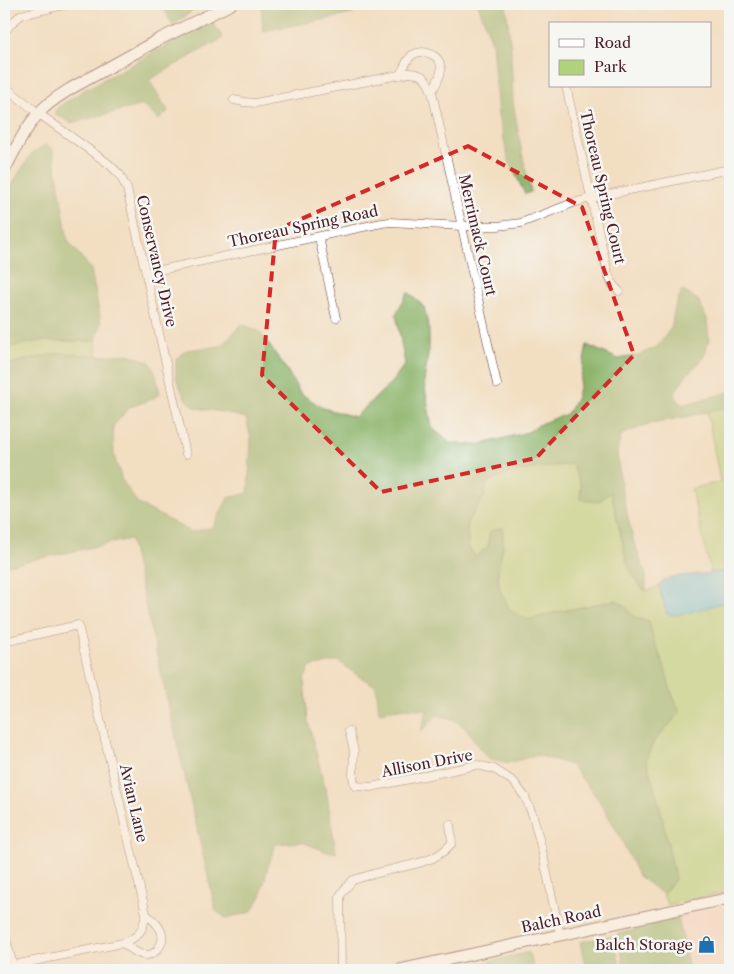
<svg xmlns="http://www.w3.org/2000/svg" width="734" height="974" viewBox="0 0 734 974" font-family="'Libre Caslon Text',serif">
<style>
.built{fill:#f6d2c4}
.green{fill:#b0d27a;stroke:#7d7852}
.forest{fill:#8cb46a;stroke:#6b6a4a}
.water{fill:#67c3e5;stroke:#587188}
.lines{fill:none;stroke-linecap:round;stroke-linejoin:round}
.street-casing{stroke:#633c42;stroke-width:9}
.secondary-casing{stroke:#633c42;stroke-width:13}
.street{stroke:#fff;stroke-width:8}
.secondary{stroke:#fff;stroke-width:11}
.marked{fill:none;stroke:#d62828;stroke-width:4;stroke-dasharray:10 6;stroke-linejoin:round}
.labels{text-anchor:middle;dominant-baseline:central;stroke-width:5;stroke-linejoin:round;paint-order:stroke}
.street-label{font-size:15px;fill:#4a1f2b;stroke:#f6f6f2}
.poi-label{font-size:15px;fill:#4a1f2b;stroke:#f6f6f2;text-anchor:end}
</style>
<rect width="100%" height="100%" fill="#f6f6f2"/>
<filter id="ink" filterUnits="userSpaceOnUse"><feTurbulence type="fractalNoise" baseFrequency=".02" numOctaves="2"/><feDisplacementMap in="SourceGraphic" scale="10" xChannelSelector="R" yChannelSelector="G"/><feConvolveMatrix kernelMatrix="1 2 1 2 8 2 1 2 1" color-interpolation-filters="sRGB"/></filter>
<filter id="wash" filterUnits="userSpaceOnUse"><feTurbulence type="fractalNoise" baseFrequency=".0096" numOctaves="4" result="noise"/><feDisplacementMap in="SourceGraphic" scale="20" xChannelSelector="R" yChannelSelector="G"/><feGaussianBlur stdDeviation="1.12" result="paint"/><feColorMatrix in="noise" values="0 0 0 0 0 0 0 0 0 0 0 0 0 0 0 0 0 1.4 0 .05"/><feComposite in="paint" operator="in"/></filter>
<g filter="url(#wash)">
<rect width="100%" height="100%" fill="#f2dfc2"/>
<!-- built -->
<path class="built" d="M730 905V970H689L678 917Z"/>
<!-- green -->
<path class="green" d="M40 341H96L98 356 59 353 4 365V348Z
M730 406V571L711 573 691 489 720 482 707 411Z
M572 464 581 485 611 492 628 566 646 591 659 586 662 598 683 613 730 601V668L729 672 730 679V891L667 905 663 894 675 879 661 812 646 759 654 741 680 713 670 689 664 666 653 639 649 621 635 618 624 605 616 600 562 611 527 620 510 611 499 588 498 569 503 546 488 547 475 557 468 546 467 522 475 511 486 483 516 471Z"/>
<!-- forest -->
<path class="forest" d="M162 4H190L192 11 173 26Z
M261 4H348L353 14 263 31Z
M478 4H506L511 51 513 102 522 153 531 192 525 194 509 161 498 116 492 42Z
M212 21 223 38 149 80 168 111 159 120 143 105 71 123 54 113 58 107 86 89Z
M45 145 53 149 68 241 91 269 101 323 96 341H40L4 348V202L16 178 32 153Z
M682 290 698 300 707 319 709 340 703 359 684 378 674 394 682 405 730 392V406L686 417 651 423 621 435 617 452 621 487 633 539 646 575V591L638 584 628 566 611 492 598 502 580 499 581 485 572 464 516 471 486 483 485 496 467 522 468 546 475 557 488 547 490 531 503 527V546L498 569 499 588 510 610 527 620 562 611 616 600 624 605 635 618 649 621 653 639 664 666 670 689 680 713 654 741 646 759 661 812 675 879 663 894 638 876 620 836 598 799 571 765 537 755 508 763 489 758 480 749 467 729 453 719 437 715 421 732 427 710 406 708 379 712 376 686 357 675 338 661 310 667 304 680 308 721 327 795 336 853 325 851 302 842 276 844 268 866 261 896 251 912 226 918 216 911 130 539 4 566V365L59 353 98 356 129 354 150 362 156 375 160 394 150 400 130 407 113 426 114 456 122 480 137 503 191 532 213 527 228 498 248 493 251 440 246 418 222 412 196 408 185 398 176 378V359L186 350 221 346 242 324 259 331 287 370 300 393 323 408 355 417 390 384 405 364 396 314 408 292 424 307 429 329V348L424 382 432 428 450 443 478 445 528 432 542 423 567 414 577 397 587 345 618 359 636 356 657 347 671 328 675 307Z
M678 917 689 970H625L617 934 640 929Z
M613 935 621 970H586L580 942Z
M529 952 534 970H455Z"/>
<!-- water -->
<path class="water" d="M730 571V601C716 604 678 618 667 614L659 586 663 581 672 577Z"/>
</g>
<g filter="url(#ink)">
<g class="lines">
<defs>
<path id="street" d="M4 32 13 22 21 15 68 4
M400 75C403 69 407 59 412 55 424 48 442 55 441 70 441 77 435 85 432 92
M4 86 38 113 109 164 120 175 127 189 186 454
M566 86 608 273 613 285 619 291
M234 100 244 102 255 103 409 73C425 74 426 78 432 92L497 384
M319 237 336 318
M146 273 382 223 390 222 462 226H498L521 223 573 203 591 198 730 169
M4 642 78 625 146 914C143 931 139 937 123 943L4 967
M349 731 354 751 353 777 355 786 371 787 477 765 494 769 514 782 525 797 533 816 542 850 560 935
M4 932 13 965 18 970
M123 943C129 947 138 956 147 955 151 955 155 952 157 950 170 935 157 923 146 914
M341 970 340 896 344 890 353 880 373 874 419 863 433 858 444 851 452 843 450 824"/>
<path id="secondary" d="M4 171C14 152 25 128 39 113 47 103 59 96 70 89L158 40 231 4
M399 970 730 898"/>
</defs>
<!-- street casing -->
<use href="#street" class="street-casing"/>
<!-- secondary casing -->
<use href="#secondary" class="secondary-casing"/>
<!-- street -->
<use href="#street" class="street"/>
<!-- secondary -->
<use href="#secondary" class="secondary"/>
</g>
</g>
<!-- marked area -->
<path d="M0 0H734V974H0ZM468 146 582 207 634 355 536 458 381 492 262 375 276 230Z" fill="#f2dfc2" fill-opacity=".55" fill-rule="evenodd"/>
<path class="marked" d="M468 146 582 207 634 355 536 458 381 492 262 375 276 230Z"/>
<!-- icons -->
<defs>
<symbol id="shop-bare" viewBox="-9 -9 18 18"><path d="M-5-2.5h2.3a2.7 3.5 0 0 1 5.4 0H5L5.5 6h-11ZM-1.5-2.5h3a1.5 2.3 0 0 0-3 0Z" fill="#1f6fb2" stroke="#f6f6f2" stroke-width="2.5" paint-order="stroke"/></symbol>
</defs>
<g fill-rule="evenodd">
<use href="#shop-bare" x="694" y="932" width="25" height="25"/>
</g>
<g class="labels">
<!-- street labels -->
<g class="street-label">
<text transform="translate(603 187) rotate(77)">Thoreau Spring Court</text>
<text transform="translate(303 226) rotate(-12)">Thoreau Spring Road</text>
<text transform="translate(478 235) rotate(77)">Merrimack Court</text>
<text transform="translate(157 261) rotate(77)">Conservancy Drive</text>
<text transform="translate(427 763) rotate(-11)">Allison Drive</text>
<text transform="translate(134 803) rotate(77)">Avian Lane</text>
<text transform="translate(561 919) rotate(-12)">Balch Road</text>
</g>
<!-- poi labels -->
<g class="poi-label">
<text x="693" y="944">Balch Storage</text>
</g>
</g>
<!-- margin -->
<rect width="734" height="974" fill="none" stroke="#f6f6f2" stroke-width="20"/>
<!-- legend -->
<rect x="549" y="22" width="162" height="65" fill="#f6f6f2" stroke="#b1a0a2"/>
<rect x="559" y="39" width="25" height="8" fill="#ffffff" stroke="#b1a0a2"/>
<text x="594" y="48" font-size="15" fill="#4a1f2b">Road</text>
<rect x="559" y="60" width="25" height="15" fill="#b0d27a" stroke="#b1a0a2"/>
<text x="594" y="72" font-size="15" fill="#4a1f2b">Park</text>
</svg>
